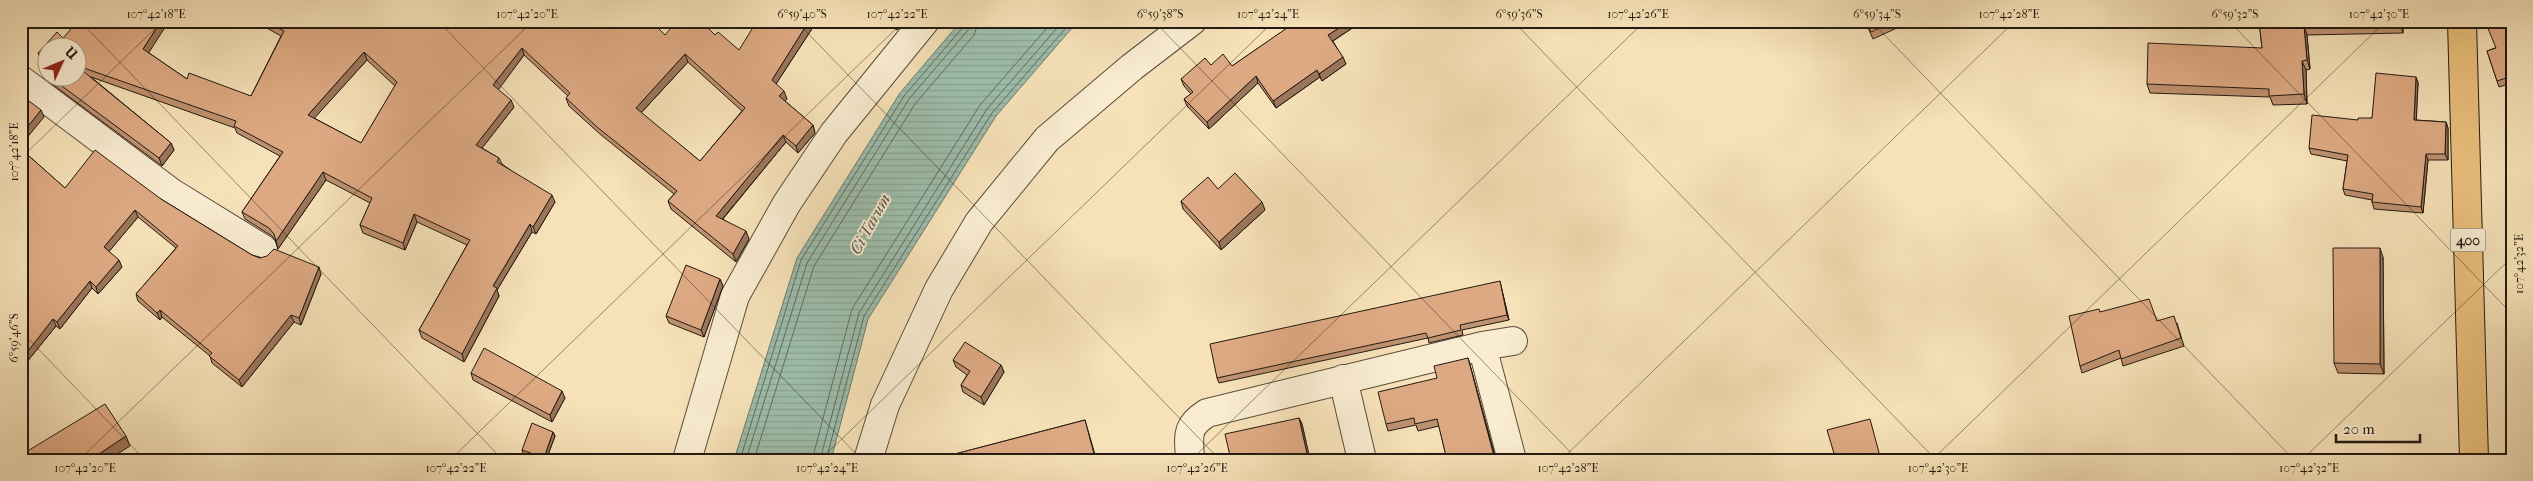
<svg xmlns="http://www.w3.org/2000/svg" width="2533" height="481" viewBox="0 0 2533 481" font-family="'IM FELL French Canon',serif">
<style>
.water{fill:url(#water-rules);stroke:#6c7c6e}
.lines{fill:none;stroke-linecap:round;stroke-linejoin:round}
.shore{stroke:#606c5f;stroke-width:1}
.street-casing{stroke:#584c3c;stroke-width:30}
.primary-casing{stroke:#231a12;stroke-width:30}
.street{stroke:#f9ecd1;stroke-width:28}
.primary{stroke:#ebc07c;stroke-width:28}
.wall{fill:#be9170;stroke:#231a12;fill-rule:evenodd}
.shaded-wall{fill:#9b765b;stroke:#231a12}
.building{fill:#dda982;stroke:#231a12;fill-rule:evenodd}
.ticks{fill:none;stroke:#231a12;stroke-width:1;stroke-opacity:0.45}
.labels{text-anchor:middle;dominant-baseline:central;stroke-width:4;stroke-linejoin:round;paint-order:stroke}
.shield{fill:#f9ecd1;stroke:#63594b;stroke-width:1}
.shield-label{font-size:14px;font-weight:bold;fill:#231a12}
.water-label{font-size:16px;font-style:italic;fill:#4e5348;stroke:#f9ecd1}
.neatline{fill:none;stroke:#231a12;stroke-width:2}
.ticks-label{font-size:12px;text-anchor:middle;fill:#231a12}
</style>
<defs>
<pattern id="water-rules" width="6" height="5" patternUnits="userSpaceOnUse" patternTransform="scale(1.25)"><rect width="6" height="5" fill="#9dbeac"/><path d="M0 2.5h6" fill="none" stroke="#87a393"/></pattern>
</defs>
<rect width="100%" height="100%" fill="#f6e1b8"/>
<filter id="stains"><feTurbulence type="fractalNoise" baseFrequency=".004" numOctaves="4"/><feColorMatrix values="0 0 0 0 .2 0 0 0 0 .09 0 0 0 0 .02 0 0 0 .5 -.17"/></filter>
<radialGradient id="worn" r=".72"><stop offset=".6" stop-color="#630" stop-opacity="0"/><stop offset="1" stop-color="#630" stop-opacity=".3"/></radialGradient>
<!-- water -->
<path class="water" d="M961 21H1078L996 116 868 319 831 460H734L797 258 900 93Z"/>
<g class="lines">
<!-- shore -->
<path class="shore" d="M740 460 801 260 904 96 964 26 965 21
M746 460 807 263 909 99 968 30 971 21
M754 460 814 266 915 104 974 35 979 21
M812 460 852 309 980 105 1053 21
M820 460 859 313 987 109 1063 21
M826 460 864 316 992 113 1072 21"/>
<defs>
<path id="street" d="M21 80 172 193 263 249
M1482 346 1513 341
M1343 379 1362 460
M687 460 735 296 787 203 834 133 925 21
M868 460 885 405 939 289 979 222 1047 139 1132 67 1192 21
M1190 460C1189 436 1185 427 1207 413L1482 346 1512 460"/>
<path id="primary" d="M2462 21 2474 460"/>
</defs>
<!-- street casing -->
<use href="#street" class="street-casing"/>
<!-- primary casing -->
<use href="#primary" class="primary-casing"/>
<!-- street -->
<use href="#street" class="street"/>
<!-- primary -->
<use href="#primary" class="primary"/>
</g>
<!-- wall -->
<path class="wall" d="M262 21H651L665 35H715L739 50 817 21 776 84 787 99 785 101 813 125 815 133 798 153 786 142 723 219 749 239 736 262 671 209 668 201 674 194 600 134 569 106 566 98 568 96 524 55 498 89 514 107 482 148 499 158 502 164 555 202 536 234 532 232 497 290 499 296 464 362 422 338 419 330 467 245 417 222 405 250 363 233 360 225 370 203 326 180 278 249 275 240 272 236 245 219 242 212 280 156 237 133 235 128 91 77 171 143 174 150 162 166 44 78 41 70 48 63V78H78L48 48V62L41 60 38 53 63 38 149 53 187 79 251 96 281 36 265 27ZM367 60 395 86 361 143 314 118ZM688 62 742 111 700 161 641 113Z
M883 21H905L897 30Z
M1280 21H1363L1333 41 1346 64 1322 81 1320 77 1276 108 1258 83 1209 129 1187 106 1184 99 1191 94 1184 86 1181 79 1211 65 1232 66 1286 29Z
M1865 21H1912L1873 39Z
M2259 21H2403V33L2307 35 2310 69 2306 70 2307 104 2273 105 2270 97 2150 93 2147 84 2262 48Z
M2512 21V83L2499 87 2487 51 2495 48Z
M2416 77 2418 83 2416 120 2446 122 2448 128V160H2428L2423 213 2374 209 2372 202V200L2345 195 2343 189 2347 161 2311 154 2309 148 2358 120 2372 118Z
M21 149 65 188 161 199 252 255 321 274 301 325 294 322 242 387 212 363 210 356 162 317 160 320 138 301 136 294 176 248 138 217 109 251 122 267 98 294 92 288 60 329 56 326 22 368H21Z
M1218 189 1265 210 1221 250 1183 209 1181 201Z
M2383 257 2384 374 2338 373 2334 363Z
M720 279 723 286 704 337 669 323 666 316Z
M1501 286 1509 320 1462 330 1463 335 1429 343 1428 338 1219 383 1217 378Z
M2100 312 2157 321 2177 323 2184 346 2123 366 2121 358 2082 373 2080 366Z
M1468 358 1470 365 1496 460H1447L1439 426 1418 431 1416 425 1388 431 1386 424 1437 378Z
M953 360 1001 365 1004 372 984 405 963 392 961 385 967 375 956 367Z
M471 373 565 398 552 422 473 380Z
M1299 418 1302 424 1310 460H1231Z
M1085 420 1096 458 1090 460H932Z
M553 432 555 436 546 460H538L523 454 522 450Z"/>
<!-- shaded-wall -->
<path class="shaded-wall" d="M161 21H169L146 57 143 49Z
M809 21H817L774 87 772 80Z
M896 21H905L897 30 894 23Z
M1350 21H1363L1331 42 1328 35Z
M2400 21H2403V33L2400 24Z
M2304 26 2307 35 2310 69 2307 60Z
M522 48 524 55 496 93 493 85Z
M364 52 367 60 311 122 308 115Z
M685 54 688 62 638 116 636 108Z
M1343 57 1346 64 1322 81 1319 74Z
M2302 61 2306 70 2307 104 2304 94Z
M1317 70 1320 77 1276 108 1273 101Z
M1256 76 1258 83 1209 129 1207 122Z
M2416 77 2418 83 2416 127 2414 120Z
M784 91 787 99 782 104 779 96Z
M511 100 514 107 479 152 476 145Z
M41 110 44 117 21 145V135Z
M2446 122 2448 128V160L2445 154Z
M813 125 815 133 798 153 796 146Z
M783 135 786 142 719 223 716 216Z
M171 143 174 150 162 166 159 158Z
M2426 154 2428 160 2423 213 2421 207Z
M323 172 326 180 278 249 276 241Z
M552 195 555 202 536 234 533 227Z
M1262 202 1265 210 1221 250 1219 242Z
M135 210 138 217 107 254 104 247Z
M414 214 417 222 405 250 403 243Z
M530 224 532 232 497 290 499 296 464 362 462 354 493 286Z
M746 231 749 239 736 262 733 254Z
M2380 248 2383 257 2384 374 2380 364Z
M119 260 122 267 98 294 96 287Z
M319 267 321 274 301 325 299 318Z
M720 279 723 286 704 337 701 330Z
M90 281 92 288 60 329 57 322Z
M1500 281 1501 286 1509 320 1507 315Z
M160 310 162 317 160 320 157 313Z
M291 315 294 322 242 387 239 380Z
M53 319 56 326 22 368 21 365V360Z
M1468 358 1470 365 1496 460H1495Z
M1001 365 1004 372 984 405 981 397Z
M562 391 565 398 552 422 550 415Z
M1299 418 1302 424 1310 460 1308 458Z
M553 432 555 436 546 460H544V458Z
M126 436 130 446 108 460H90Z"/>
<!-- building -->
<path class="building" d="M78 21H161L143 49 187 79 189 73 251 96 284 31 265 21H651L665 35 677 21H701L715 35 718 32 739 50 757 21H809L772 80 784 91 779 96 813 125 796 146 783 135 716 216 746 231 733 254 668 201 677 191 597 127 566 98 570 93 522 48 493 85 511 100 476 145 499 158 497 162 552 195 533 227 530 224 493 286 497 288 462 354 419 330 470 240 414 214 403 243 360 225 372 198 323 172 276 241 274 234 269 228 242 212 283 152 234 126 236 121 78 66V48H48V56L38 53 57 32 63 38ZM364 52 397 82 361 143 308 115ZM685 54 745 108 700 161 636 108Z
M1283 21H1350L1328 35 1343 57 1319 74 1317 70 1273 101 1256 76 1207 122 1184 99 1193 92 1181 79 1205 58 1211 65 1223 54 1232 66 1287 28Z
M1866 21H1894L1871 32Z
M2259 21H2400V24L2304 26 2307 60 2302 61 2304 94 2269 96V89L2147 84 2148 43 2262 48Z
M2485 21H2512V76L2497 81 2487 51 2496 48Z
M48 63V75L41 70Z
M78 67 171 143 159 158 51 78H78Z
M2376 73 2416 77 2414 120 2446 122 2445 154H2426L2421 207 2372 202 2373 194 2343 189 2348 155 2309 148 2312 115 2358 120V118H2372Z
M21 95 41 110 21 135Z
M21 149 65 188 95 150 161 199 252 255 260 258 267 256 274 249 319 267 299 318 291 315 239 380 209 356 212 353 160 310 157 313 136 294 178 246 135 210 104 247 119 260 96 287 90 281 57 322 53 319 21 360Z
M1235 173 1262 202 1219 242 1181 201 1208 177 1218 189Z
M2333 248H2380V364L2334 363Z
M686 265 720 279 701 330 666 316Z
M1500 281 1507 315 1460 325 1461 330 1428 338 1426 333 1217 378 1210 344Z
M2149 299 2157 321 2174 316 2181 338 2121 359 2119 350 2080 366 2069 316 2099 309 2100 312Z
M965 342 1001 365 981 397 961 385 970 371 953 360Z
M484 348 562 391 550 415 471 373Z
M1468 358 1495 460H1447L1437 419 1415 424 1414 418 1386 424 1378 392 1437 378 1434 366Z
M105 404 126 436 90 460H21V455Z
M1299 418 1308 458 1302 460H1286V458L1279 460H1267V457L1252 460H1231L1225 434Z
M1870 419 1881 460H1836L1827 430Z
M1085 420 1094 454 1073 460H932Z
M532 423 553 432 544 458 522 450Z"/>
<!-- ticks -->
<path class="ticks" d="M80 21 503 460M438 21 862 460M796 21 1220 460M1154 21 1578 460M1513 21 1936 460M1871 21 2294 460M2229 21 2512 314M21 158 163 21M21 331 145 460M79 460 533 21M450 460 904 21M820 460 1274 21M1191 460 1645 21M1561 460 2015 21M1932 460 2386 21M2302 460 2512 257"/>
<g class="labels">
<!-- shield labels -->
<rect class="shield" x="2450.5" y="228.5" width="35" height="23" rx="4"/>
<g class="shield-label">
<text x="2468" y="240">400</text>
</g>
<!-- water labels -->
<g class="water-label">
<text transform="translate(870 224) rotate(-61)">Ci Tarum</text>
</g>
</g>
<!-- margin -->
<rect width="2533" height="481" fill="none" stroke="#f6e1b8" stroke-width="55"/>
<!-- north arrow -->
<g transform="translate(62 62) rotate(46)"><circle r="24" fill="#f9ecd1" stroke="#a39885"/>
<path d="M0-4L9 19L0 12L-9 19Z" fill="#8f2418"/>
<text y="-8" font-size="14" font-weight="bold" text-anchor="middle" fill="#231a12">U</text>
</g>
<!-- scale -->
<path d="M2336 434v8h84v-8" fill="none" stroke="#231a12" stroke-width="2.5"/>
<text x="2343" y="434" font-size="15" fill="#231a12" stroke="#f9ecd1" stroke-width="4" paint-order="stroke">20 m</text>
<rect x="28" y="28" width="2478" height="426" class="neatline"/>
<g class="ticks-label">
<text x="156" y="18">107°42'18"E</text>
<text x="527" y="18">107°42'20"E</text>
<text x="802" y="18">6°59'40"S</text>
<text x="897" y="18">107°42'22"E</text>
<text x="1160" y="18">6°59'38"S</text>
<text x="1268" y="18">107°42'24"E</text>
<text x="1519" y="18">6°59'36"S</text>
<text x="1638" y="18">107°42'26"E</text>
<text x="1877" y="18">6°59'34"S</text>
<text x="2009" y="18">107°42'28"E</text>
<text x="2235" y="18">6°59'32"S</text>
<text x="2379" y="18">107°42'30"E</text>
<text transform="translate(14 152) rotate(-90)" y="4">107°42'18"E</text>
<text transform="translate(2519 264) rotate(-90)" y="4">107°42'32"E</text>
<text transform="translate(14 338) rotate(-90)" y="4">6°59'46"S</text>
<text x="85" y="472">107°42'20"E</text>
<text x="456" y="472">107°42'22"E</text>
<text x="827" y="472">107°42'24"E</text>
<text x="1197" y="472">107°42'26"E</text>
<text x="1568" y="472">107°42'28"E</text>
<text x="1938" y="472">107°42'30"E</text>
<text x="2309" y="472">107°42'32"E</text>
</g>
<rect width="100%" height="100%" filter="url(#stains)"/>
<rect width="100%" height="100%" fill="url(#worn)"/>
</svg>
